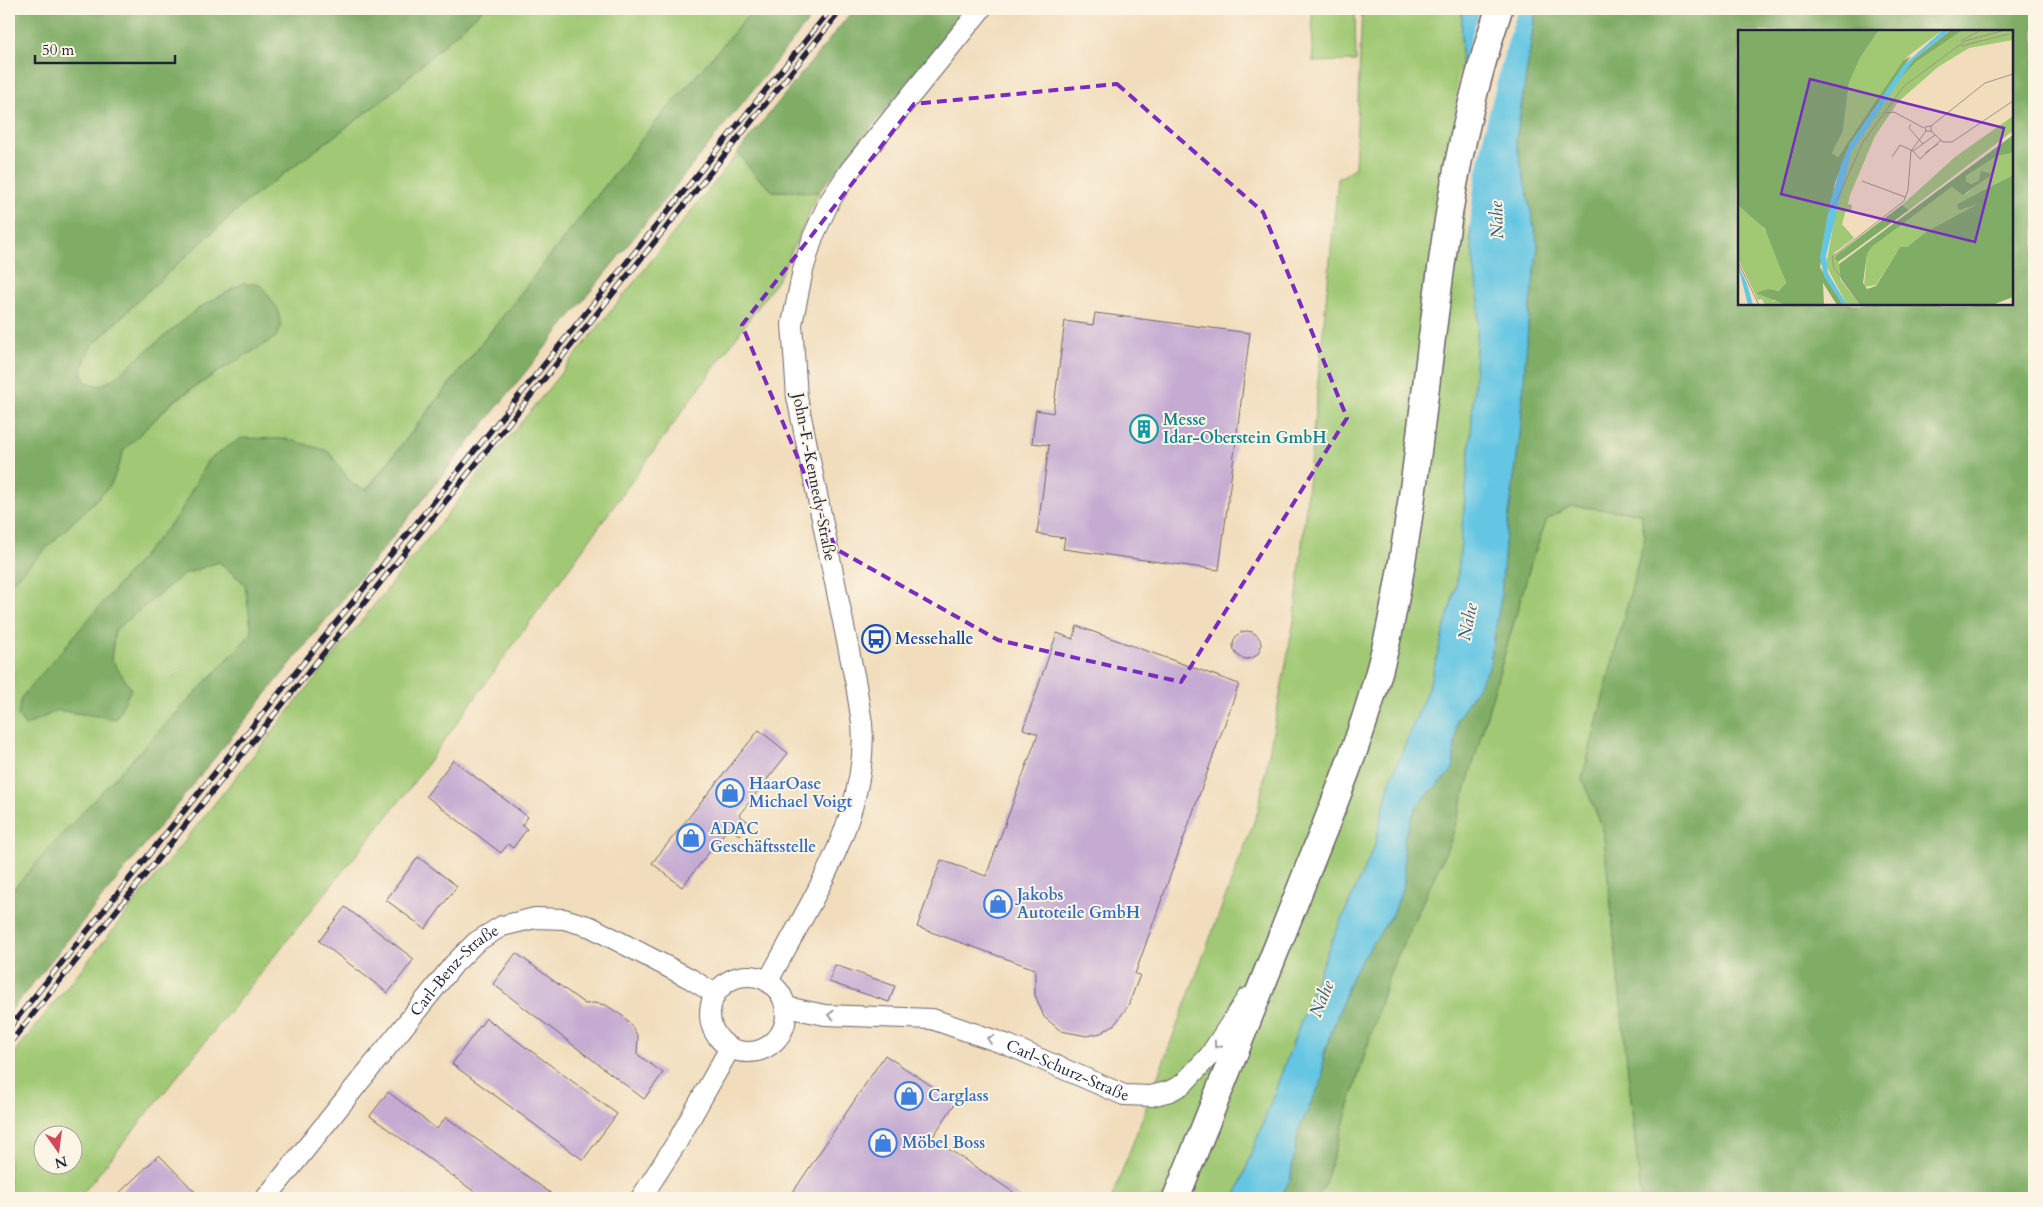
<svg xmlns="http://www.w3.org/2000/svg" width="2043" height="1207" viewBox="0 0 2043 1207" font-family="Cardo,serif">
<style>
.green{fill:#a1c974;stroke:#627658;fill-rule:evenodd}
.forest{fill:#80ad66;stroke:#516850;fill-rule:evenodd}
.water{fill:#65c6e3;stroke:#44748f}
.pier{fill:#f1ddbc}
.building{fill:#c5abd2}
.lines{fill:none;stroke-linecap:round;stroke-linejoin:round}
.minor-casing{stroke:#6a6368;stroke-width:22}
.major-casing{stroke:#6a6368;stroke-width:29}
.minor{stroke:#fff;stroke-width:20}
.major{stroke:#fff;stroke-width:26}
.rail-casing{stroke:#22223b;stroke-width:5.5}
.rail{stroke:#fcf5e5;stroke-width:4;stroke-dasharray:11;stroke-linecap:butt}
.oneway{stroke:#9c9ca7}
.marked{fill:none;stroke:#7b2cbf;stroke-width:4;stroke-dasharray:10 6;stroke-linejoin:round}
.labels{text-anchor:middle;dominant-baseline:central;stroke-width:4;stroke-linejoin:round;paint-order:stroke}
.culture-label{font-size:16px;font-weight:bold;fill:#0d838f;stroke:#fcf5e5;text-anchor:start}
.street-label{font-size:16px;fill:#22223b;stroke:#fcf5e5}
.transit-label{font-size:16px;font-weight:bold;fill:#164399;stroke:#fcf5e5;text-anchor:start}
.shop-label{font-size:16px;font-weight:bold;fill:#366cbe;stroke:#fcf5e5;text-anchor:start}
.water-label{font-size:18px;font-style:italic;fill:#395b76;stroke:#fcf5e5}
.inset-road{fill:none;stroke:#9e9288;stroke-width:1}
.view{fill:#7b2cbf;fill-opacity:0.15;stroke:#7b2cbf;stroke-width:2.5}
.inset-edge{fill:none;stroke:#22223b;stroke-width:2.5}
</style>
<rect width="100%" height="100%" fill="#fcf5e5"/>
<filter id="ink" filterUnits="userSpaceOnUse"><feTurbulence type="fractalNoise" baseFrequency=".02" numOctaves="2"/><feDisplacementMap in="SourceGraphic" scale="10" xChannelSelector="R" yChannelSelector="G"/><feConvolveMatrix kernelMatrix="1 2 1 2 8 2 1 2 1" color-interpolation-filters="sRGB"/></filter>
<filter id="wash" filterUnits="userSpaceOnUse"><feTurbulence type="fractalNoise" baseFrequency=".0096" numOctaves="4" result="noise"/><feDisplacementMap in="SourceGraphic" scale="20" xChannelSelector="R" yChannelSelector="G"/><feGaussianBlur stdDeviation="1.12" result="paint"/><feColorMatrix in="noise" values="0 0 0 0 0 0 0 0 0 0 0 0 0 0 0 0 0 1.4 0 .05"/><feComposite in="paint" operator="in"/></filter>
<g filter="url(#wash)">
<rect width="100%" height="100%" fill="#f1ddbc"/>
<!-- green -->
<path class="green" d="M483 9H754L644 136 366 490 352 484 328 451 208 460 179 514 21 698 25 726 58 710 82 714 131 689 111 659 115 630 184 574 219 562 245 584 252 633C171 720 87 804 9 894V585L111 485 124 450 173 402 219 371 113 379 100 386 85 382 81 370 90 348 147 292 247 201 383 100Z
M1312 9H1355L1356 61 1313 62Z
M1362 9H1462L1460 157 1479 303 1471 435 1457 582 1429 686 1389 784 1375 845 1325 957 1235 1198H1112L1258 811 1295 616 1338 179 1355 168Z
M738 153 754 174 773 191 819 192 779 278 406 793 79 1198H9V1059ZM42 1134H72V1164H42Z
M1571 506 1640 513 1645 536 1582 779 1603 828 1641 1198H1316L1324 1187 1390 972 1450 843 1531 563 1547 519Z"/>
<!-- forest -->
<path class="forest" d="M9 9H483L383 100 247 201 147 292 90 348 81 370 85 382 100 386 113 379 197 309 243 283 261 285 278 309 281 327 275 338 219 371 172 402 124 450 111 485 9 585Z
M754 9H818L9 1013V894C87 804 171 720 252 633L245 584 219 562 184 574 115 630 111 659 131 689 116 719 58 710 25 726 18 716 21 698 179 514 208 460 241 438 287 439 328 451 352 484 367 490 644 136Z
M854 9H967L819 192 773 191 754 174 738 152Z
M1536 9H2034V1198H1641L1603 829 1582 779 1645 536 1640 513 1571 506 1547 519 1531 563 1450 843 1390 972 1324 1187 1316 1198H1280L1290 1180 1298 1131 1323 1078V1056L1353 973 1394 912 1404 883V838L1417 805 1453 770 1457 720 1489 668 1501 597 1505 543 1520 435 1529 312 1538 246 1516 141ZM1739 31H2012V304H1739Z"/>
<!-- water -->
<path class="water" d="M1462 9H1536L1516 141 1538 246 1529 312 1520 435 1505 543 1501 597 1489 668 1457 720 1453 770 1417 805 1404 838V883L1394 912 1353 973 1323 1055V1078L1298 1131 1290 1180 1280 1198H1235L1325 957 1375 845 1389 784 1429 686 1457 582 1471 435 1479 303 1460 157Z"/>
<!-- pier -->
<path class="pier" d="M1480 9H1518L1504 54 1486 125 1474 188 1468 241 1457 157 1458 79Z"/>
<g id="blocks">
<!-- building -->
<path class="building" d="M1095 313 1250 333 1219 570 1063 549 1065 538 1037 534 1049 445 1032 443 1036 410 1053 413 1065 321 1093 325Z
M1077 626 1239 684 1135 974 1140 975 1128 1006 1115 1024 1101 1033 1087 1036 1061 1031 1044 1017 1035 995V969L917 927 941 860 986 876 1038 734 1023 729 1057 633 1073 639Z
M1233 645a14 14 0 1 1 28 0a14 14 0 1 1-28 0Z
M759 730 788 753 739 815 750 823 739 835 729 827 682 887 652 863Z
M453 760 528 817 522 825 527 829 513 848 508 844 501 853 426 796Z
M418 857 457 886 425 929 386 900Z
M345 907 414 959 388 993 319 941Z
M516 953 585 1004 594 1003 606 1005 624 1017 632 1026 638 1037 637 1054 663 1073 644 1099 493 984Z
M835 965 895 986 889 1002 829 982Z
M486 1018 617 1114 583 1160 452 1064Z
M885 1055 956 1102 932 1138 1022 1198H789Z
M388 1092 437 1129 446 1117 557 1198H483L370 1116Z
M159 1155 201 1198H114Z"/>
</g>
</g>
<g filter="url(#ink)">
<use href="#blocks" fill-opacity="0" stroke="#6a6368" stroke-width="1"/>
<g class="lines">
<defs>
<g id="minor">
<circle cx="748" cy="1014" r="38"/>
<path d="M768 981C809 904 870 815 862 723 860 710 858 698 856 685L797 397 792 324 803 270 813 237 829 202 851 169 981 9"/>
<path id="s1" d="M786 1007 825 1015 932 1019 1008 1045 1124 1095 1151 1096 1170 1091 1183 1084 1210 1055 1247 998"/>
<path id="s2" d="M266 1198 454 964 476 942 502 926 535 918 564 919 591 927 691 979 715 994"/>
<path d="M641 1198 677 1142 730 1048"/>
</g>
<path id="major" d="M1176 1198C1220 1088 1265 979 1308 869 1340 790 1372 711 1390 627 1418 491 1427 352 1449 214 1460 145 1477 76 1499 9"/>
</defs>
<!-- minor casing -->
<use href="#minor" class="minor-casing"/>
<!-- major casing -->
<use href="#major" class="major-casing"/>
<!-- minor -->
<use href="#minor" class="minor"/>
<!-- major -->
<use href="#major" class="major"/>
<defs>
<path id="rail" d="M9 1028 831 9
M9 1044 842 9"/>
</defs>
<!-- rail casing -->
<use href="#rail" class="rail-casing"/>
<!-- rail -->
<use href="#rail" class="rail"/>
</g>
<!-- one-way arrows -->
<defs><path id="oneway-chevron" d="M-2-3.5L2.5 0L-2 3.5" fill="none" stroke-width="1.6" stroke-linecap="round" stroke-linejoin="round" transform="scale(1.25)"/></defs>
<g class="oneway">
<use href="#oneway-chevron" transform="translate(831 1015) rotate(-179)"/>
<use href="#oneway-chevron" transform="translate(990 1039) rotate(-161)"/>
<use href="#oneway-chevron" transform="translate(1217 1045) rotate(125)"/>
</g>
</g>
<!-- marked area -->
<path class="marked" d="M1117 84 1263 212 1347 418 1181 682 998 640 836 549 742 325 914 104Z"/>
<!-- icons -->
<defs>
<symbol id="building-ring" viewBox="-11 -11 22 22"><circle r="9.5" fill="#fcf5e5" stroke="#0f9aa8" stroke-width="1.5"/><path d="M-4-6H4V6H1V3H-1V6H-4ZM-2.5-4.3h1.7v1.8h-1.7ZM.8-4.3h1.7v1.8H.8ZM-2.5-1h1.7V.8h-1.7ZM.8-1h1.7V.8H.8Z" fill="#0f9aa8"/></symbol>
<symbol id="bus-ring" viewBox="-11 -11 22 22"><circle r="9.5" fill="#fcf5e5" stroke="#1a4fb4" stroke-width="1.5"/><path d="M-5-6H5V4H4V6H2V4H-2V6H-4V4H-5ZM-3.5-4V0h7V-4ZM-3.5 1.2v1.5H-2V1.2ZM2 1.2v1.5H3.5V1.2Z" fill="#1a4fb4"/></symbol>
<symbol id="shop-ring" viewBox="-11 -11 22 22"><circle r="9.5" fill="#fcf5e5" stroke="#3f7fe0" stroke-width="1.5"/><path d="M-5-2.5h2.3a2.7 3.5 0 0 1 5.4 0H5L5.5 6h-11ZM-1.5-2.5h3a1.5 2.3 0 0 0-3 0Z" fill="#3f7fe0"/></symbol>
</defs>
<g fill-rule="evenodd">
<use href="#building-ring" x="1128" y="413" width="32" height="32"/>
<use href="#bus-ring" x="860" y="623" width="32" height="32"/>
<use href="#shop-ring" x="714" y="777" width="32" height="32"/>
<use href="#shop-ring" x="675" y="822" width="32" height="32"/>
<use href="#shop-ring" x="982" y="888" width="32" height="32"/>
<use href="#shop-ring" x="893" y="1080" width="32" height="32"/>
<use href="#shop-ring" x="867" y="1127" width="32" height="32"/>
</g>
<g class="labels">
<!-- culture labels -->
<g class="culture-label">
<text x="1163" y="420">Messe<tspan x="1163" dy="18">Idar-Oberstein GmbH</tspan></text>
</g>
<!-- street labels -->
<g class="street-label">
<text transform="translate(814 477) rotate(79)">John-F.-Kennedy-Straße</text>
<text stroke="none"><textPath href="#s2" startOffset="296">Carl-Benz-Straße</textPath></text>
<text stroke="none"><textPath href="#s1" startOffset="292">Carl-Schurz-Straße</textPath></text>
</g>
<!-- transit labels -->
<g class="transit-label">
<text x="895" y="639">Messehalle</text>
</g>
<!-- shop labels -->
<g class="shop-label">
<text x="749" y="784">HaarOase<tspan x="749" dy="18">Michael Voigt</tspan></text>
<text x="710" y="829">ADAC<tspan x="710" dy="18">Geschäftsstelle</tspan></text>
<text x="1017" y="895">Jakobs<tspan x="1017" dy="18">Autoteile GmbH</tspan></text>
<text x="928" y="1096">Carglass</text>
<text x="902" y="1143">Möbel Boss</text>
</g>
<!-- water labels -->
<g class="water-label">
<text transform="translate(1497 220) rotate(-92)">Nahe</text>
<text transform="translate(1468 622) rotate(-79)">Nahe</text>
<text transform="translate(1322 999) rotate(-68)">Nahe</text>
</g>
</g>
<!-- overview -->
<g transform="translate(1738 30)">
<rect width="275" height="275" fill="#f1ddbc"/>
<path d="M141 0H205L170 26 100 127 94 123 105 101 111 53 122 28ZM225 0H275V10L231 18 200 37 160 72 137 106 112 165 110 174 114 175 113 182 108 180 104 194 116 208 96 223 104 241 102 249 122 275H109L88 235 104 149 113 123 159 52 178 32ZM275 86V101L171 180 164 175 217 127ZM275 123V145L219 174 226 178 238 175 169 217H162L138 255 126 257 129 224 134 217 214 157 228 164 252 144 233 154 228 151V146L259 126ZM0 168 31 205 48 254 44 260 34 261 35 271H43L48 275H27L24 269 20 270 0 229Z" fill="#a1c974"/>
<path d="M0 0H141L122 28 111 53 105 101 94 123 100 127 165 31 173 26 112 114 97 153 82 237 105 275H99L85 253 86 275H48L18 263 30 259 41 261 48 253 27 199 0 175ZM213 0H225L178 32 159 52 175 30ZM275 105V123L259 126 228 146V151L233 154 241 150 243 141 252 143V146L225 165 214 157 134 217 129 224 125 253 129 259 138 256 162 217H169L190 201 238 175 221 180 219 174 275 145V267L254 275H122L103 249 101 234ZM164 175 171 180 110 225 100 232 97 229 98 225Z" fill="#80ad66"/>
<path d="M205 0H213L175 30 113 123 88 226 90 243 109 275H105L86 246 82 228 91 177 103 135 112 114 165 36ZM0 235 9 254 15 275H10Z" fill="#65c6e3"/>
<path class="inset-road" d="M223 11 243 0M223 16 271 4M148 83 156 82 186 98M173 94 171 98 185 114M193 96 247 53 275 44M193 101 205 112H214L275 71M175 121 182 129 203 110M187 123 200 114M154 127 162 115 175 121 197 105M124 151 167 167M82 194 100 168 125 112 166 56 227 11 267 0M0 232 21 275M125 275 96 238 94 227 166 171 170 160 173 121 188 101 187 97 193 96V101H188"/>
<path class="view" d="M72 49 266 98 237 212 43 164Z"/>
<rect width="275" height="275" class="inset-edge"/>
</g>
<!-- margin -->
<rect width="2043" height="1207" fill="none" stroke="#fcf5e5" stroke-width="30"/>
<!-- north arrow -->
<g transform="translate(58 1150) rotate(166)"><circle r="24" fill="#fcf5e5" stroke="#a5a1a1"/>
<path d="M0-4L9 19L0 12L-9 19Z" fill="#d1495b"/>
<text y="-8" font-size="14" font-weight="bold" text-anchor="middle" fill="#22223b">N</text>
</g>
<!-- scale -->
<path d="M35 55v8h140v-8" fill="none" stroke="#22223b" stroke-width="2.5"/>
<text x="42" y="55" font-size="15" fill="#22223b" stroke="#fcf5e5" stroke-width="4" paint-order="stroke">50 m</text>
</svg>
